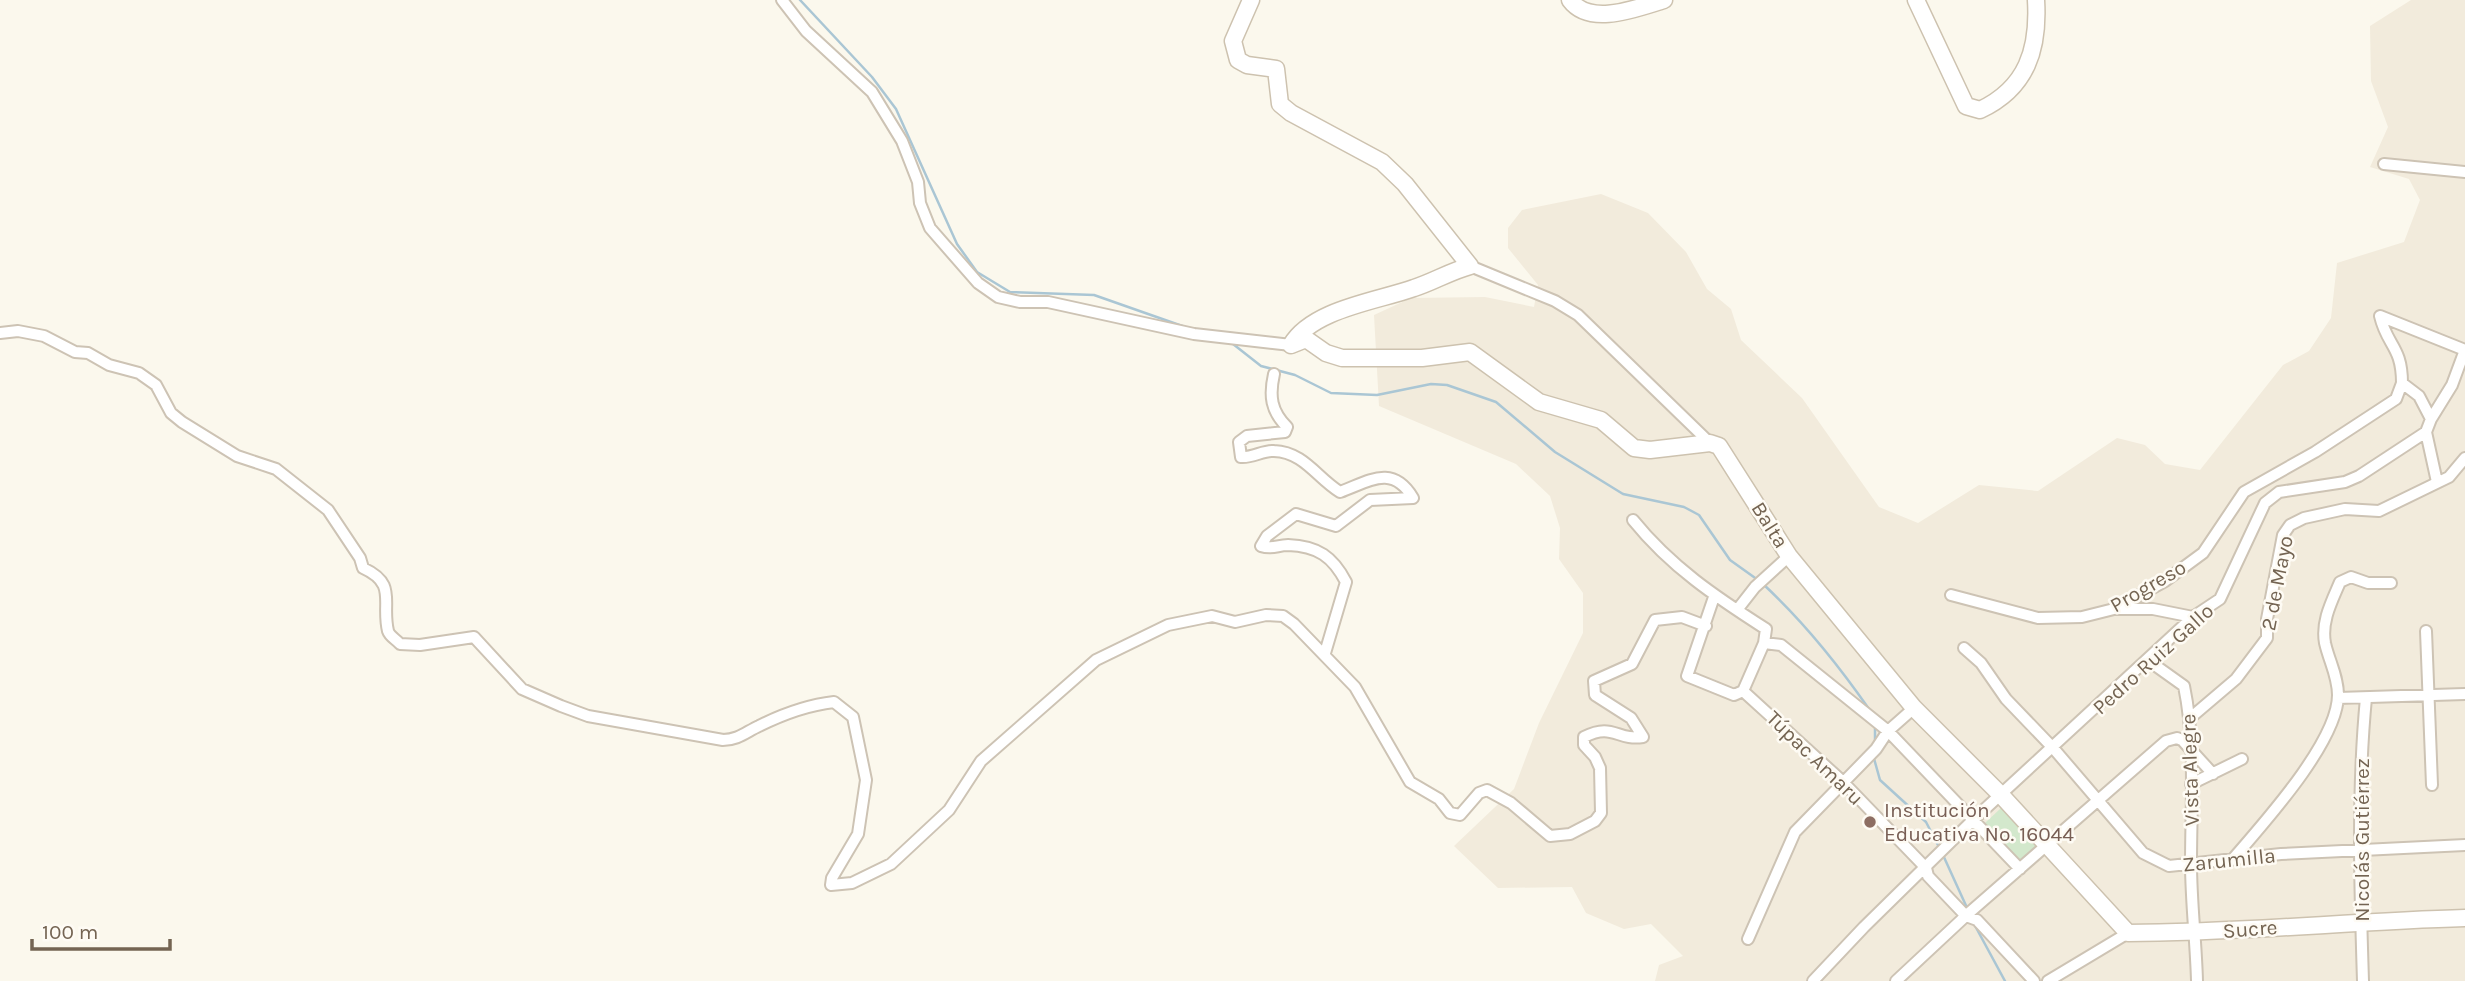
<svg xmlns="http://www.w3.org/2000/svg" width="2465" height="981" viewBox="0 0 2465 981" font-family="Karla,sans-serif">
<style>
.residential{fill:#f2ebdc}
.green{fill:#d3e8cc}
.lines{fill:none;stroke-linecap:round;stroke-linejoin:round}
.stream{stroke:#aac6d4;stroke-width:2.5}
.street-casing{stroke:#cdc3b4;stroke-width:14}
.secondary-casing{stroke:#cdc2af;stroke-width:19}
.street{stroke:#fff;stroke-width:10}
.secondary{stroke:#fff;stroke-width:16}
.education-dot{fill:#8d6e63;stroke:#fefbf4;stroke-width:2.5}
.labels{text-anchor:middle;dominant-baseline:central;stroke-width:5;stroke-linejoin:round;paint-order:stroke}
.street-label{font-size:21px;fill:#746452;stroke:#fefbf4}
.education-label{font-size:21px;fill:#785e54;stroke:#fefbf4;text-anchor:start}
</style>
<rect width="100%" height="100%" fill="#fbf8ed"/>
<!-- residential -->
<path class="residential" d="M2411 0H2465V981H1655L1659 965 1683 956 1651 924 1624 929 1586 913 1572 887 1498 888 1454 846 1514 789 1539 723 1583 633V593L1559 559 1560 528 1550 496 1516 464 1379 406 1374 315 1411 298 1485 297 1534 307 1538 285 1508 248V228L1522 210 1601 194 1648 213 1686 252 1707 289 1731 309 1741 340 1802 398 1879 507 1918 523 1979 485 2038 491 2117 438 2145 445 2165 464 2200 470 2283 365 2309 351 2331 318 2337 263 2404 242 2420 200 2409 179 2370 167 2388 127 2371 81 2370 26Z"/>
<!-- green -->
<path class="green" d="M2001 808 2036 846 2019 861 1985 823Z"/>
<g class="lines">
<!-- stream -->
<path class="stream" d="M800 0 872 77 896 109 957 244 977 272 1010 292 1094 295 1188 328
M1233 344 1261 366 1295 375 1331 393 1377 395 1431 384 1447 385 1496 402 1555 452 1623 494 1684 507 1699 515 1730 560 1758 580
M1763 584C1804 622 1837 663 1869 709
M1875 742V725
M1873 755 1880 780 1926 822 1940 849
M1943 855 1968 910
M1973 922 2005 981"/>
<defs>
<path id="street" d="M782 0 806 31 872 92 902 141 918 182 920 203 930 228 978 283 998 297 1020 302H1048L1194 334 1291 345
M2384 164 2465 172
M1470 266 1555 301 1578 315 1710 443
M0 333 18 331 44 336 75 352 88 353 109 365 139 373 156 385 171 413 182 422 237 456 276 469 328 510 360 558 363 568C398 584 381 602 388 631 390 637 396 639 400 644L420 645 474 637 522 689 561 706 588 716 723 740C738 740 746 732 759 726 783 714 808 705 834 702L853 717 866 780 858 834 832 878 831 885 852 883 891 864 949 810 981 761 1096 660 1168 625 1212 616 1235 622 1266 615 1283 616 1294 624 1355 687 1410 782 1439 799 1450 813 1460 815 1479 793 1487 790 1511 803 1550 836 1570 834 1595 821 1601 813 1600 768 1595 757 1584 745V737C1613 722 1617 741 1643 737L1631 718 1595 695 1594 681 1632 664 1655 620 1682 617 1706 626
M1274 374C1269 396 1271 411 1287 427L1285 432 1247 436 1239 442 1241 457C1253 458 1263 450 1274 451 1304 452 1317 478 1340 492 1368 482 1392 463 1413 498L1370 500 1336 526 1296 514 1267 536 1261 546C1273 550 1277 545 1288 545 1318 546 1333 557 1346 582L1325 653
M2431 419 2419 396 2402 383C2402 346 2387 346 2380 316L2465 350
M2426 432 2437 482
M1633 520C1671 567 1716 597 1766 629L1764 643 1781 645 1888 731 2020 869
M1951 595 2038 618 2082 617 2114 609 2165 581 2203 553 2244 492 2315 452 2396 399 2402 383
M1714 597 1687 676 1734 695 1743 691
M2117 609H2153L2193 617
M1737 610 1755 587 1789 556
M2426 631 2432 785
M1964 648 1981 663 2006 699 2054 749 2143 853 2169 866 2281 854 2465 845
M2149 661 2184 686C2196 744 2191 804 2191 863 2191 902 2196 942 2197 981
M1743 691 1842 781 1926 868 1928 876 1966 916 1977 920 2034 981
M1743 691 1764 643
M2338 698 2465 694
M2189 719 2236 679 2267 638V619L2283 535 2290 525 2304 518 2345 509 2379 511 2449 477 2465 458
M2191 784 2242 759
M2232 860C2262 825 2338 742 2338 695 2338 676 2329 661 2325 643 2321 621 2332 601 2340 582L2351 577 2368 583H2391
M1748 939 1795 832 1876 749 1888 731 1914 708
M1813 981 1864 927 1974 819 2193 617 2220 599 2265 503 2279 492 2345 482 2359 476 2426 432 2431 419 2452 385 2465 350
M1896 981 1970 912 2166 741 2177 738 2182 740 2213 774
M2048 981 2128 933
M2363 981C2360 887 2357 792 2366 698"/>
<path id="secondary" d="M1251 0 1233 41 1238 60 1247 65 1276 69 1280 104 1291 113 1382 162 1405 184 1470 266C1451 271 1433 282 1414 288 1378 301 1312 309 1291 345L1306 339 1326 353 1342 358H1422L1470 352 1539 402 1601 420 1634 448 1650 450 1710 443 1719 446 1789 556 1914 708 2001 795 2128 933C2240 933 2353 921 2465 918
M1570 0C1590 27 1637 8 1664 0
M1916 0 1966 106 1980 110C2027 88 2039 49 2036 0"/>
</defs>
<!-- street casing -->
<use href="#street" class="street-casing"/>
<!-- secondary casing -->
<use href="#secondary" class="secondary-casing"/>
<!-- street -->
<use href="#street" class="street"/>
<!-- secondary -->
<use href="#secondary" class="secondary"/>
</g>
<!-- markers -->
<circle class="education-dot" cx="1870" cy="822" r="7"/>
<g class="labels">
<!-- street labels -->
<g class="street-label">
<text transform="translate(1770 525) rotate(58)">Balta</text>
<text transform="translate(2277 583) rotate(-79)">2 de Mayo</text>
<text transform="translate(2148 586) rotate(-30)">Progreso</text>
<text transform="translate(2153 659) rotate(-42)">Pedro Ruiz Gallo</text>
<text transform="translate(1815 758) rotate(44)">Túpac Amaru</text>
<text transform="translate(2190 770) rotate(-92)">Vista Alegre</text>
<text transform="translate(2362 840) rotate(-90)">Nicolás Gutiérrez</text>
<text transform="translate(2229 860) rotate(-6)">Zarumilla</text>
<text transform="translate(2250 929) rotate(-4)">Sucre</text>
</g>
<!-- education labels -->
<g class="education-label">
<text x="1884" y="810">Institución<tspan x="1884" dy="24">Educativa No. 16044</tspan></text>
</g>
</g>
<!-- scale -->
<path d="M32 939v10h138v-10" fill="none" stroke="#746452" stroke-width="3.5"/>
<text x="42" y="939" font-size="21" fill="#746452" stroke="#fefbf4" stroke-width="5" paint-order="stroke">100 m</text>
</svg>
